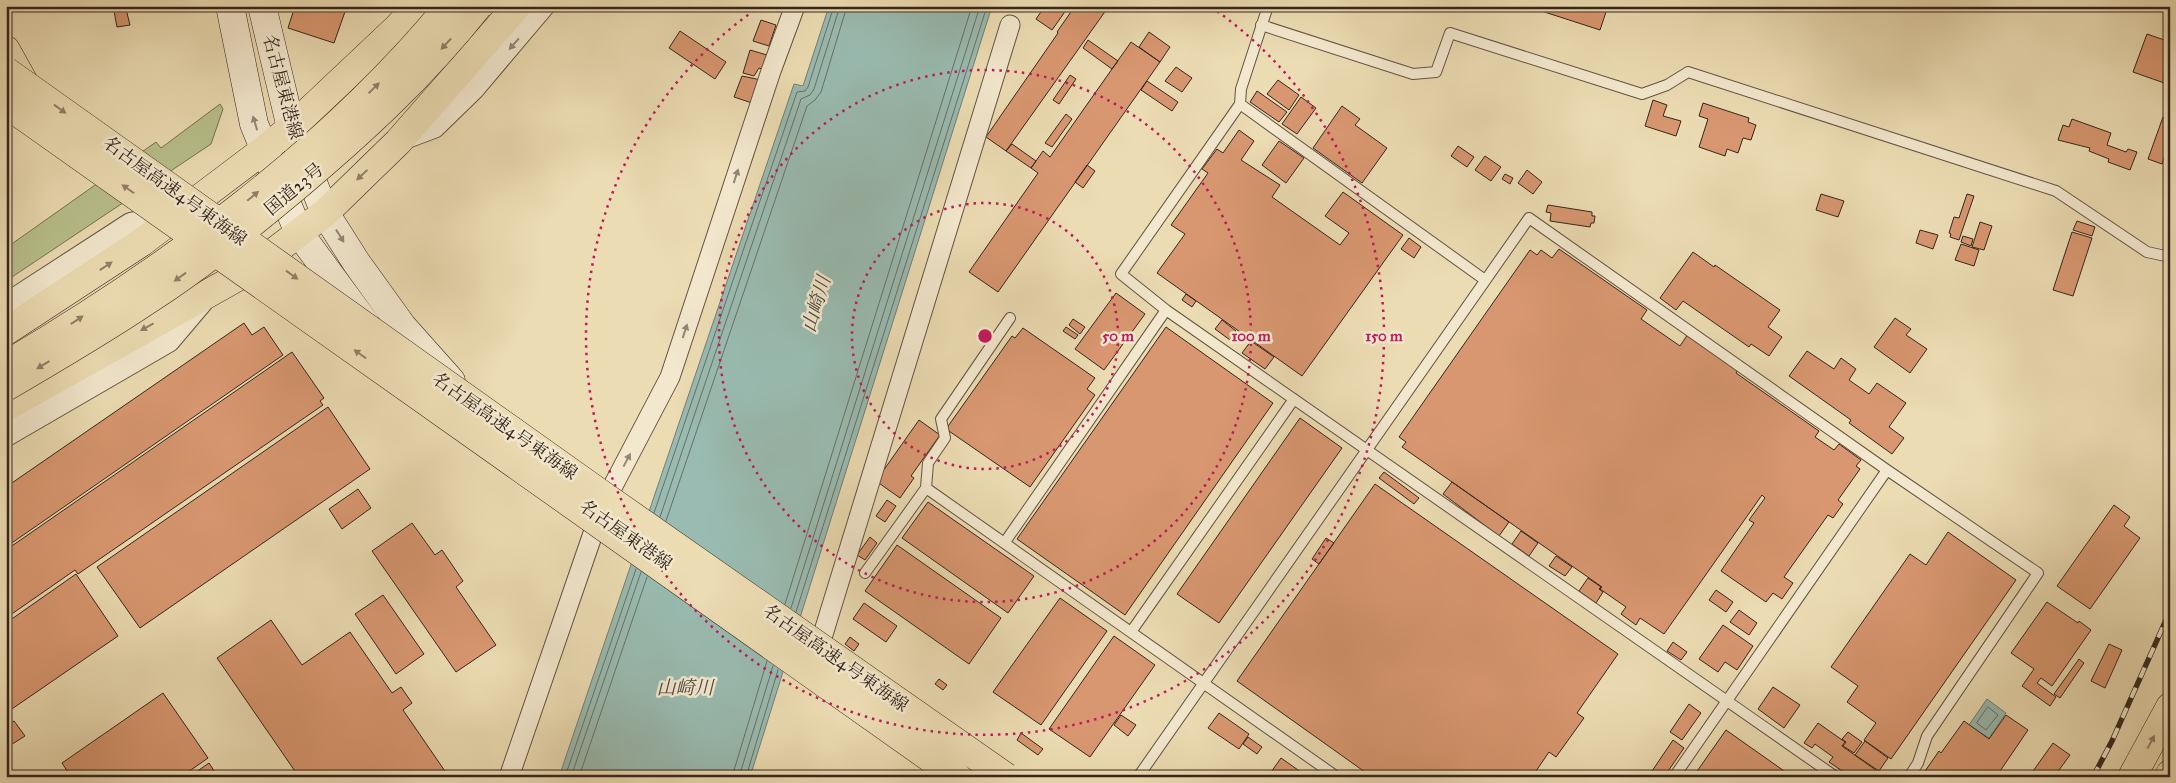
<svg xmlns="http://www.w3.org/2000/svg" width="2176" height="783" viewBox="0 0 2176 783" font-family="'IM FELL Great Primer','Noto Serif JP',serif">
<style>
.green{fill:#b8c08c;stroke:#767254}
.water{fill:#99bbb1;stroke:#717f76}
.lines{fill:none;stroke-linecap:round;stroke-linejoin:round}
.shore{stroke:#677067;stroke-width:1}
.building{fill:#d89770;stroke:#35251d}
.service-casing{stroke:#635342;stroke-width:12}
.minor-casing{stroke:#635342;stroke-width:21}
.tertiary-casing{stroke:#635342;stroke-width:26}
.secondary-casing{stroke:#35251d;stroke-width:29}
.primary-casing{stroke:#35251d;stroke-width:29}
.trunk-casing{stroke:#35251d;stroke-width:29}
.motorway-casing{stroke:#35251d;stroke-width:29}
.service{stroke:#f3e8ce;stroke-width:10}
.minor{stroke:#f3e8ce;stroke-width:19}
.tertiary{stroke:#f3e8ce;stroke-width:24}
.secondary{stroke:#f3e8ce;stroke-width:28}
.primary{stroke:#ecdcb3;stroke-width:28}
.trunk{stroke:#ecdcb3;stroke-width:28}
.motorway{stroke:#ecdcb3;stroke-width:28}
.rail-casing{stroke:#35251d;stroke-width:5.5}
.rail{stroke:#f3e8ce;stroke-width:4;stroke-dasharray:11;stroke-linecap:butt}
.trunk-bridge-casing{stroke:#35251d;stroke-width:29;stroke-linecap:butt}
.motorway-bridge-casing{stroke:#35251d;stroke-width:29;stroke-linecap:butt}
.trunk-bridge{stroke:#ecdcb3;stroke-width:28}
.motorway-bridge{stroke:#ecdcb3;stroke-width:28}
.oneway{fill:#908068}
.oneway2{fill:#948676}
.ring{fill:none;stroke:#c2185b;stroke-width:2.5;stroke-dasharray:2.5 5}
.labels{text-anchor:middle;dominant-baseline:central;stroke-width:5;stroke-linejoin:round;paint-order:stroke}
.street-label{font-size:18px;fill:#35251d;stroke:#f3e8ce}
.water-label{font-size:19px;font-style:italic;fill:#4e4a42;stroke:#f3e8ce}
.centre{fill:#c2185b;stroke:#f3e8ce;stroke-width:2.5}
.ring-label{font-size:15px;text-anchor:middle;font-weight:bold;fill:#c2185b;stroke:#f3e8ce;stroke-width:5;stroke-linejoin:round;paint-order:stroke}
</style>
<rect width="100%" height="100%" fill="#ecdcb3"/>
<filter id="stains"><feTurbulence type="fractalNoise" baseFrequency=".004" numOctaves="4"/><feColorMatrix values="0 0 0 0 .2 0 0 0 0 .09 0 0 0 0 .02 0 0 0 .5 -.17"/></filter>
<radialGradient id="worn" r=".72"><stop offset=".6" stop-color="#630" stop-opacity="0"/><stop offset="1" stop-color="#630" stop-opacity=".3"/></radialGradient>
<!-- green -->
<path class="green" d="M220 104 223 109 211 144 6 281V248L156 142 161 148Z"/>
<!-- water -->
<path class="water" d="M829 6H992L750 777H559L794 84 803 86Z
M1987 699 2006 713 1989 738 1969 725Z"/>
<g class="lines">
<!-- shore -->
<path class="shore" d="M654 513 797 92 805 91 808 87 834 6
M660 517 801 99 810 95 814 89 840 6
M666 521 807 106 815 100 821 92 847 6
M785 604 972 6
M791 608 980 6
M796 612 987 6
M1988 707 1998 715 1986 730 1977 723Z
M565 777 636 569
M571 777 641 572
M579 777 647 577
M732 777 767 661
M739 777 773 666
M746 777 778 670"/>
</g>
<!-- building -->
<path class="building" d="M139 6H150L143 12Z
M295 6H347L334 43 288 28Z
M1045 6H1069L1052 30 1036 19Z
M1075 6H1109L1006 151 986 137 1058 33 1057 32Z
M1526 6H1608L1600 30Z
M126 9 130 25 117 27 114 11Z
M761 20 776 25 769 46 753 41Z
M680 31 726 62 715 79 669 48Z
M1149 32 1170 47 1160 62 1139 47Z
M2147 34 2170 42V85L2133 72Z
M1088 40 1118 61 1112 69 1083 48Z
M1131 42 1160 62 998 292 969 272 1038 173 1031 168 1036 161 1043 151 1050 157Z
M750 50 767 55 762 69 759 68 754 76 743 73Z
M1176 67 1192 78 1182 92 1165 81Z
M1070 75 1076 79 1059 104 1053 100Z
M742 76 761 80 752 103 734 97Z
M1278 80 1299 95 1289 110 1267 94Z
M1147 81 1178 102 1172 111 1141 90Z
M1257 91 1287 112 1279 122 1250 102Z
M1301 97 1316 108 1297 134 1282 124Z
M1653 100 1667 105 1663 116 1681 121 1676 136 1645 126Z
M1703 103 1749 118 1748 122 1756 125 1751 140 1743 138 1738 153 1727 149 1725 156 1699 147 1708 119 1699 116Z
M1342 106 1360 119 1355 125 1387 148 1362 183 1313 148Z
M1066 114 1072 119 1052 147 1045 143Z
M2163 117 2170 120V141L2162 164 2148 159Z
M2072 119 2111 133 2107 145 2126 152 2128 149 2137 152 2130 170 2108 162 2109 159 2089 151 2090 148 2058 140 2063 125 2069 127Z
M1239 130 1254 141 1241 160 1280 185 1272 197 1340 245 1349 233 1325 216 1343 192 1403 235 1302 376 1157 273 1185 234 1171 225 1208 173 1202 169 1217 149 1223 153Z
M1279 141 1304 158 1286 183 1262 165Z
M1012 144 1036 161 1031 168 1006 151Z
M1458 146 1474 157 1467 167 1451 156Z
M1485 156 1501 167 1491 181 1475 170Z
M1087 165 1095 171 1083 188 1075 182Z
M1527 170 1542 182 1533 194 1518 183Z
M1505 174 1513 178 1510 184 1502 179Z
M1821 194 1844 201 1838 217 1816 210Z
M1967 194 1974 196 1959 240 1950 237 1951 234 1949 233 1954 217 1959 218Z
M1548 205 1592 212V216H1595L1594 223H1591L1590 227 1550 221 1551 213 1546 212Z
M2077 221 2095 227 2092 236 2073 230Z
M1980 222 1992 226 1984 250 1972 247Z
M1920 230 1938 235 1933 249 1916 243Z
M2072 232 2092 238 2073 296 2053 290Z
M1963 236 1973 239 1971 246 1961 242Z
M1409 238 1421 247 1414 258 1401 249Z
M1961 244 1979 250 1974 266 1955 260Z
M1559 249 1647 310 1641 319 1680 346 1688 334 1738 369 1736 373 1819 431 1815 437 1834 450 1839 444 1861 460 1856 466 1860 469 1838 500 1843 504 1833 518 1828 515 1784 577 1793 583 1782 599 1773 593 1766 602 1721 571 1754 523 1749 520 1765 498 1762 495 1664 634 1640 618 1636 625 1621 614 1626 607 1600 589 1602 587 1402 447 1406 442 1399 437 1530 250 1537 255 1541 250 1552 258Z
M1693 252 1714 267 1715 265 1780 310 1768 327 1782 337 1769 356 1751 344 1749 347 1683 301 1676 310 1660 298Z
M1116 293 1145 314 1104 370 1075 349Z
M1186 294 1196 301 1192 307 1182 300Z
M1895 318 1911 329 1906 335 1927 349 1910 373 1874 347Z
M1073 319 1085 327 1080 334 1069 325Z
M1222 320 1236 331 1230 340 1215 329Z
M244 323 252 335 264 327 283 355 6 547V487Z
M1066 327 1078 335 1075 339 1063 331Z
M1166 327 1273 403 1125 615 1017 539Z
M1023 328 1095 378 1087 389 1095 395 1030 487 946 429 1012 336 1015 338Z
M1251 341 1274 357 1265 369 1242 353Z
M1807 351 1834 369 1841 358 1856 369 1849 380 1869 394 1877 383 1906 403 1889 427 1904 438 1892 454 1849 423 1851 420 1789 376Z
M292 352 324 398 320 401 323 405 78 574 75 570 6 618V550Z
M328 407 370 469 140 628 97 567Z
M1300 418 1342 448 1219 623 1177 594Z
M919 420 940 435 911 476 914 478 900 498 876 481Z
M1384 472 1419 498 1414 504 1379 478Z
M1452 482 1509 522 1499 536 1443 494Z
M1375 484 1618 654 1577 713 1584 718 1556 757 1549 752 1532 777H1372L1237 681Z
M358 489 371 508 342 529 329 509Z
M887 500 896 506 885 522 876 516Z
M928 502 1034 576 1008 613 902 538Z
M2114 505 2130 517 2124 526 2140 538 2090 609 2057 586Z
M412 523 435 555 442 550 463 581 456 587 496 645 456 672 372 551Z
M1521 531 1538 543 1529 556 1512 544Z
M1948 532 2016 580 1891 759 1864 740 1876 723 1847 702 1858 686 1831 667 1910 554 1926 565Z
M870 537 877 543 865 560 857 555Z
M1326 538 1334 543 1319 564 1312 559Z
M897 545 1001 618 969 664 865 591Z
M1556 556 1572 567 1565 576 1549 566Z
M76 574 118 636 6 713V623Z
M1588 578 1601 587 1599 589 1603 592 1596 603 1579 591Z
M1716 590 1733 602 1726 612 1709 600Z
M383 595 424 654 396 674 355 614Z
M1060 598 1107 631 1041 725 993 692Z
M2047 602 2078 623 2079 621 2091 630 2052 686 2041 678 2037 683 2056 697 2050 706 2022 686 2034 669 2011 653Z
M864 603 897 626 886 642 853 619Z
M1739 610 1757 623 1749 635 1730 622Z
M271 620 302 665 350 632 392 693 401 687 412 703 403 710 449 777H299L217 658Z
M1723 625 1753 646 1737 670 1725 662 1718 672 1699 659Z
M1114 636 1155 665 1090 757 1049 729Z
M850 637 859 644 854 651 845 644Z
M1673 642 1687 652 1681 660 1667 651Z
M2109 644 2122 650 2105 688 2091 681Z
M2079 659 2084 663 2060 698 2054 694Z
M939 679 947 685 943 690 935 684Z
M1773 687 1800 705 1784 728 1758 709Z
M163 693 208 758 181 777H71L62 763Z
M1689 704 1701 713 1682 740 1670 732Z
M1219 713 1249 734 1239 749 1208 728Z
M1121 715 1136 725 1128 736 1114 725Z
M2006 715 2028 730 1996 777H1921L1939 751 1941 753 1964 721 1989 739Z
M14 721 25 736 6 748V726Z
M1818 723 1845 742 1842 746 1880 773 1878 777H1851L1829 762 1833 757 1815 744 1812 748 1804 743Z
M1726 730 1787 773 1785 777H1693Z
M1848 732 1862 742 1854 753 1843 746 1846 742 1842 739Z
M1021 733 1043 749 1038 755 1017 740Z
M1248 737 1262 747 1257 754 1243 744Z
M1673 740 1684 748 1664 777H1648Z
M1865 741 1888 758 1879 771 1855 755Z
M2053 743 2070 755 2054 777H2035L2031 774Z
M1281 758 1308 777H1266L1267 774 1269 775Z
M209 763 218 777H189Z"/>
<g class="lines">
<defs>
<path id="service" d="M1268 6 1241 89 1240 104 1121 274 1166 310 1836 777
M1261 25 1413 74 1436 72 1450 33 1642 94 1667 85 1688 72 2056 191 2147 252 2170 257
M1240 104 1485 280
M926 488 928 463 945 438 941 419 1010 318
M1005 542 1166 310
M865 573 926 488 1337 777
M1131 632 1294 399
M1138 777 1529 218 1887 470 2038 573 1927 736 1918 763 1909 777
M1674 777 1887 470"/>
<path id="minor" d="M403 140 435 128 474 90 545 6
M604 503 670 377 771 71 795 6
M817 654 1010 25
M509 777 599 516"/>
<path id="tertiary" d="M6 306 131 225 177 215
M6 434 168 340 201 301"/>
<path id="secondary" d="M230 6 254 124 299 233 366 324
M262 6 291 128 325 213 356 262 402 326 451 381"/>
<path id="primary" d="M2132 777 2170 707
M2169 777 2170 774"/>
<path id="trunk" d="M6 331 142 242 265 149 291 128 397 28 418 6
M6 407 250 270 325 213 398 142 517 6"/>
<path id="motorway" d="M6 50 25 84"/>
</defs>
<!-- service casing -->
<use href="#service" class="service-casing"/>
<!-- minor casing -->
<use href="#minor" class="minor-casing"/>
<!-- tertiary casing -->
<use href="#tertiary" class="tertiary-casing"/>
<!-- secondary casing -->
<use href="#secondary" class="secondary-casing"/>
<!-- primary casing -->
<use href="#primary" class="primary-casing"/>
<!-- trunk casing -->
<use href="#trunk" class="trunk-casing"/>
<!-- motorway casing -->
<use href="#motorway" class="motorway-casing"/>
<!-- service -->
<use href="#service" class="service"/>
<!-- minor -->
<use href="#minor" class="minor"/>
<!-- tertiary -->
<use href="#tertiary" class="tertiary"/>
<!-- secondary -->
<use href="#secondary" class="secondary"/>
<!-- primary -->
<use href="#primary" class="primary"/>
<!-- trunk -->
<use href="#trunk" class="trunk"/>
<!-- motorway -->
<use href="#motorway" class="motorway"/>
<defs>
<path id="rail" d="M2093 777 2112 741 2170 611"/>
</defs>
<!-- rail casing -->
<use href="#rail" class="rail-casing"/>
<!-- rail -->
<use href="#rail" class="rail"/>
<defs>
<path id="trunk-bridge" d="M6 365C168 269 329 152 449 6
M6 387C54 359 102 331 148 300 198 268 244 230 290 192 357 136 423 76 478 6"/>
<path id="motorway-bridge" d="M6 71 604 496 1006 777
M6 104C325 327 639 555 957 777"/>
</defs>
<!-- trunk-bridge casing -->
<use href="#trunk-bridge" class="trunk-bridge-casing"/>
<!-- motorway-bridge casing -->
<use href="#motorway-bridge" class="motorway-bridge-casing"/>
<!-- trunk-bridge -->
<use href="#trunk-bridge" class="trunk-bridge"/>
<!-- motorway-bridge -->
<use href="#motorway-bridge" class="motorway-bridge"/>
</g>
<!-- one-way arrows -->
<defs><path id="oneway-solid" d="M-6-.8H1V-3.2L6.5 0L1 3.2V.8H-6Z" transform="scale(1.25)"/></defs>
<g class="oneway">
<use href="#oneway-solid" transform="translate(446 44) rotate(133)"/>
<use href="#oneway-solid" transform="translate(374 88) rotate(-44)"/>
<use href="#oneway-solid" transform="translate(60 109) rotate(36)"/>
<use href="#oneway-solid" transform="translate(362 175) rotate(137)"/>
<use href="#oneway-solid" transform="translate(128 189) rotate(-145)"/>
<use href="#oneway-solid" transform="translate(253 196) rotate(-40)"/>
<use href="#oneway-solid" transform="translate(106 266) rotate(-33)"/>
<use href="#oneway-solid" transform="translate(292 275) rotate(36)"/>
<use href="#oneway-solid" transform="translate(180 277) rotate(144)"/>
<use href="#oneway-solid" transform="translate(77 320) rotate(-33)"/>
<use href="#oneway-solid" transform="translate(147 327) rotate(151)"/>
<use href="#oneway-solid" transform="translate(360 354) rotate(-144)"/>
<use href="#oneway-solid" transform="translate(43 365) rotate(149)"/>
<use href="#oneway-solid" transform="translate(2151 742) rotate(-62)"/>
</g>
<g class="oneway2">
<use href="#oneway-solid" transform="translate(514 44) rotate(131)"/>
<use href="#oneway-solid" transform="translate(255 123) rotate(-107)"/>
<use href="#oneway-solid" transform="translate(736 176) rotate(-72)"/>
<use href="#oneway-solid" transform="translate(340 236) rotate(58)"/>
<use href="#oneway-solid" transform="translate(685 331) rotate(-72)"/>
<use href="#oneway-solid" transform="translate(627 460) rotate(-62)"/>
</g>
<!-- distance rings -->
<g class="ring">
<circle cx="985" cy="336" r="133"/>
<circle cx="985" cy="336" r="266"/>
<path d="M1211 7A399 399 0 1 1 759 7"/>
</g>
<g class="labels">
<!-- street labels -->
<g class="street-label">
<text transform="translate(283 87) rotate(75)">名古屋東港線</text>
<text transform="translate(294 189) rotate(-40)">国道23号</text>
<text transform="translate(175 191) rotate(36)">名古屋高速4号東海線</text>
<text transform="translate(505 426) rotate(35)">名古屋高速4号東海線</text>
<text transform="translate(626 535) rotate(35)">名古屋東港線</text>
<text transform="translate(836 658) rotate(35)">名古屋高速4号東海線</text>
</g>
<!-- water labels -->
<g class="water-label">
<text transform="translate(816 304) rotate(-73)">山崎川</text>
<text x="685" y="687">山崎川</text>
</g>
</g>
<circle cx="985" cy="336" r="8" class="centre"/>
<g class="ring-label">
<text x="1118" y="341">50 m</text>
<text x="1251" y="341">100 m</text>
<text x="1384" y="341">150 m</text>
</g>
<!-- margin -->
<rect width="2176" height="783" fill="none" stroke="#ecdcb3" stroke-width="25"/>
<rect x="8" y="8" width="2161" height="768" fill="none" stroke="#35251d" stroke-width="2.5"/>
<rect x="12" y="12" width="2151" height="758" fill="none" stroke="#35251d"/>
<rect width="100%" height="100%" filter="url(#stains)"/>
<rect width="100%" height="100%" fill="url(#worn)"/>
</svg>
